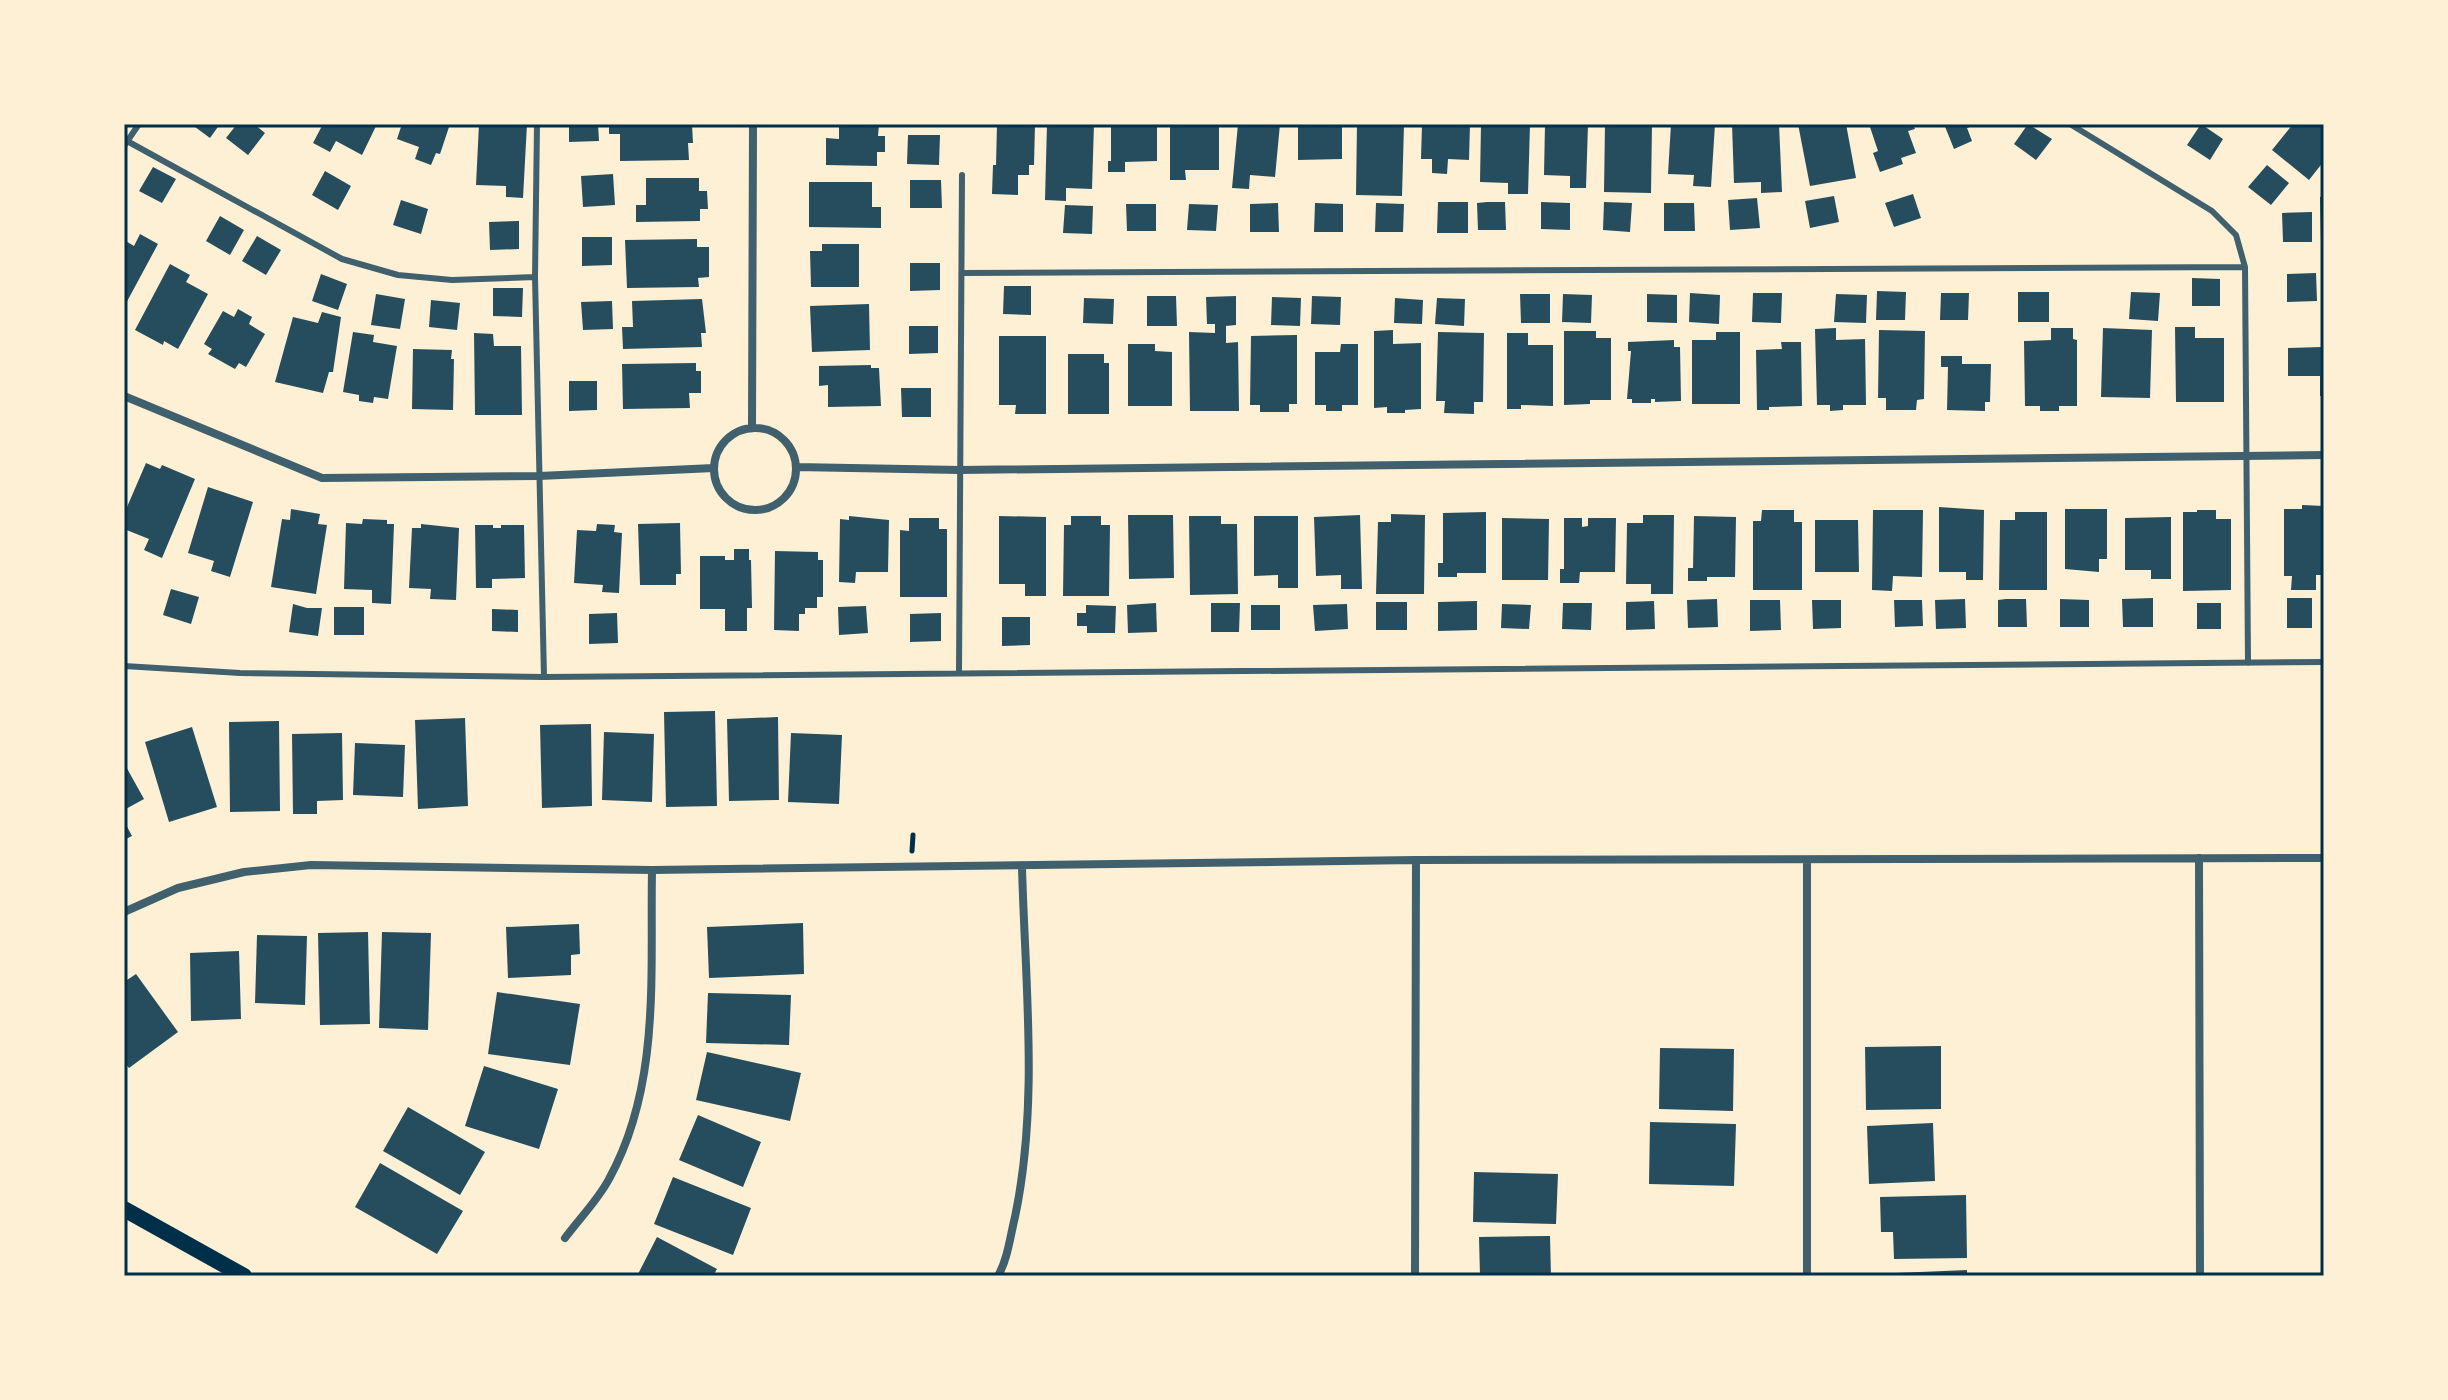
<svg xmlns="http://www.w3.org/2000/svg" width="2448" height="1400" viewBox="0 0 2448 1400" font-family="Arial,sans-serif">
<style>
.building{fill:#264d5e}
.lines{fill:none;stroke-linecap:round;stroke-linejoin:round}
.path{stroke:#003049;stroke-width:5}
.service{stroke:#3f606c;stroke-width:6}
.minor{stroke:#3f606c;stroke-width:8}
.secondary{stroke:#003049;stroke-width:16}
.neatline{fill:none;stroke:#003049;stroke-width:3}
</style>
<rect width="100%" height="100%" fill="#fdf0d5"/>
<!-- building -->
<path class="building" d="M191 124H220L210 138Z
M237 124H254L265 133 248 155 226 138Z
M323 124H377L362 155 336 141 330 152 313 143Z
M402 124H450L440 154 436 153 431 165 415 159 419 147 397 139Z
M479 124H527L523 198 506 197V186L476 185Z
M569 124H598L599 141 569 142Z
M609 124 692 125 693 143H688L689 160 620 161V134H609Z
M839 124H879L878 136H885V152H877V166L826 165V138L839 139Z
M997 124H1035L1034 165H1029V175H1018V195L992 194 993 165H996Z
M1047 124H1094L1092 189 1066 188V201L1045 200Z
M1111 124H1157V161L1125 162V172H1108V161H1111Z
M1170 124H1219V170H1185L1186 180H1170Z
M1238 124H1280L1275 177 1250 175 1249 189 1232 188Z
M1298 124H1342V159L1298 160Z
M1357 124 1404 125 1402 196 1356 195Z
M1422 124H1470L1469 160 1448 159 1447 174 1432 173V159H1421Z
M1481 124H1530L1528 194H1508V183L1480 182Z
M1545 124H1588L1586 188H1570V176L1544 175Z
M1605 124H1652L1651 193 1604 192Z
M1671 124H1715L1711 187 1693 186 1694 175 1668 174Z
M1732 124H1779L1782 192 1761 193V182L1734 183Z
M1798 124H1846L1856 178 1810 186Z
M1869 124H1913L1915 129 1908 131 1916 153 1901 158 1903 164 1880 172 1873 153 1878 151Z
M1944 124H1978L1967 128 1972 141 1954 149Z
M2028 124 2052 139 2036 160 2014 144Z
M2201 124 2223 139 2210 160 2187 145Z
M2293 124H2324V161L2309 180 2272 150Z
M908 135H940L939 165 907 164Z
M2267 165 2289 183 2271 205 2248 187Z
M153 167 176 179 162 203 139 191Z
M325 171 351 186 338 210 312 195Z
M613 174 615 205 583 207 581 176Z
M646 178H699V191H707L708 209H700V221L636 222V205H646Z
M910 180H941L942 208H910Z
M809 182H872V207H881V228L809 227Z
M1913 194 1921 218 1894 227 1885 203Z
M1834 196 1839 222 1810 228 1805 201Z
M2324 196V243H2321L2320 197Z
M1757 198 1760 228 1730 230 1728 200Z
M401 200 428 209 421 234 393 225Z
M1438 202H1468V233H1437Z
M1487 202H1505L1506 230H1478L1477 203Z
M1541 202 1570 203V230L1541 229Z
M1604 202 1632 203 1630 232 1603 230Z
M1278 203 1279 232H1250V204Z
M1315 203 1343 204V232H1314Z
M1376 203 1404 204 1403 232H1375Z
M1664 203H1694L1695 231H1664Z
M1126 204H1156V231H1127Z
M1189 204 1218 205 1216 231 1187 230Z
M1065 205 1093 206 1092 234 1063 233Z
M2312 212V242H2283L2282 213Z
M220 216 244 230 230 255 206 241Z
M519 221V249L490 250 489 222Z
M140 234 158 244 124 307V240L134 246Z
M257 236 281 250 266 275 242 261Z
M582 237H612V265L582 266Z
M697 239V247H709V277L698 278 699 287 627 288 625 240Z
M822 244H859V287H811L810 251H822Z
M910 263H940V290L910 291Z
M170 264 190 275 186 282 208 294 178 349 164 341 163 345 135 330Z
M2316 273 2317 301 2287 302V274Z
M321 274 347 284 338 310 312 301Z
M2192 278 2220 279V306H2192Z
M1004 286H1031V315L1003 314Z
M493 288H523L522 317 493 316Z
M1877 291 1906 292 1905 320H1876Z
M2018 292H2049V322H2018Z
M2131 292 2160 293 2158 321 2129 319Z
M1690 293 1720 295 1719 324 1689 322Z
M1753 293H1782L1781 323 1752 322Z
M1941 293H1969L1968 320H1940Z
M376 294 405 299 400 329 371 325Z
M1520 294H1550V323H1521Z
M1563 294 1592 295 1591 323 1562 322Z
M1647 294 1677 295V323L1647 322Z
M1836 294 1867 295 1866 323 1834 322Z
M1147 296H1176L1177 326H1147Z
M1236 296V325L1226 326V343L1238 342 1239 411H1190L1189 332 1215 333V324H1207L1206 297Z
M1312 296 1341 297 1340 325 1311 324Z
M1272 297 1301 298 1300 326 1271 325Z
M1084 298 1114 299 1113 324 1083 323Z
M1395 298 1423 300 1422 324 1394 323Z
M1437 298 1465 299 1464 326 1435 324Z
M702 299 706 333H701L702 347 623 349 622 327H633L632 301Z
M431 300 460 303 457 330 429 327Z
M612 301 613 329 583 330 581 302Z
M869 304 870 350 812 352 810 306Z
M2321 305H2324V325H2321Z
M238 309 252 317 249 324 265 334 246 367 239 363 235 369 208 354 212 349 204 344 223 311 234 317Z
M322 312 341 317 333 372H329L323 393 275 382 293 317 318 323Z
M909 326H938V353L909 354Z
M2175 327H2195V338H2224V402H2176Z
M1836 328V340L1865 339 1866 405H1843V410L1830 411V405H1817L1815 329Z
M2051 328H2073V339L2077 340V406H2059V411H2040V406H2025L2024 341 2051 340Z
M2103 328 2152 330 2150 398 2101 397Z
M1393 330V344L1421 343V409L1405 410V413H1387V407L1374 408V331Z
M1879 330 1925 331 1924 399 1917 400 1916 410H1886V398H1878Z
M1564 331H1596V338H1611V400H1590V404L1564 405Z
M353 332 374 335 373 342 397 346 388 399 374 397 373 403 359 401V395L343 392Z
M1438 332 1484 333 1483 402H1474V414L1444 413 1445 401H1436Z
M1716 332H1740V404H1692V340H1716Z
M474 333 493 334 494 346H521L522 415H475Z
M1507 333H1528V345H1553V406L1521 405V409H1507Z
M1297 335V404H1289V412H1260V405H1250L1251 336Z
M999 336H1046V414H1015L1016 405H999Z
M1674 340V347H1680L1681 401 1655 402V399H1651V403H1632V399H1627L1631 351H1628V342Z
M1781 342H1801L1802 406 1769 407V410H1757L1756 350 1782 349Z
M1128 344H1155V351L1172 352V406H1128Z
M1341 344H1358V405H1342V411H1326V405H1315V352H1340Z
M2322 347 2324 396H2320V376H2288V348Z
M413 349 452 350 451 359H454L453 410 412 409Z
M1068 354H1104V363H1109V414H1068Z
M1941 356H1962V364H1991L1990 402H1985V411L1947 410 1948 367H1941Z
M696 363V371H701V393H689L690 408 623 409 622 364Z
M871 365V368H879L881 406 828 407V385L819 386V366Z
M569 381H597V410L569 411Z
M901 388H931V417H902Z
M146 463 160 469 162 465 195 479 162 558 144 550 149 539 124 529V514Z
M208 487 253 502 230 577 211 571 214 561 188 553Z
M2302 505 2324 506V575H2316V590H2291L2292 576H2284V509H2302Z
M1939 507 1984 510 1983 580H1966V572H1939Z
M291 509 320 514 318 524 327 525 316 594 271 587 282 519 290 520Z
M2065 509H2107V559H2099V572L2065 569Z
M1762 510H1794V522H1802V590H1753V521H1761Z
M1873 510H1923L1922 577 1893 576 1892 591 1872 590Z
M2197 510H2216V519H2231V590L2183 591V512H2197Z
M1486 512V573H1457V577H1438V563H1443V513Z
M2015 512H2047V590H1999L2000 520H2015Z
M1391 514 1425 515 1424 594H1376L1378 522H1391Z
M1128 515H1173L1174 578 1129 579Z
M1360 515 1362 589H1341V575L1316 576 1314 517Z
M1643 515H1674L1673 594H1651V584H1626L1627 523H1643Z
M849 516 889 520 888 572H856L855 583 839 582 840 519 849 520Z
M999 516 1046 517V596H1025V584H999Z
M1071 516H1101V525H1110L1109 596H1063L1064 525H1071Z
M1189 516H1221V524H1237L1238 594 1190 595Z
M1254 516H1298V588H1278V575L1254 576Z
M1694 516 1736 517 1735 577H1707V581H1688V568H1693Z
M2171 517V579H2151V570H2125V518Z
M909 518H939V529H947V597H900V530L909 531Z
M1502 518 1549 519 1548 580H1502Z
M1564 518H1582V527L1588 526V518H1616L1615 572H1580L1579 583H1560V569H1564Z
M363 519 387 520V524H394L391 604 372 603V590L344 589 346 523 362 524Z
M1815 520H1858L1859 572H1815Z
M680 523 681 574H676V585H640L638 524Z
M421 524 459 528 456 600 430 599 431 589 409 588 412 528H421Z
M597 524 615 525 614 532 622 533 619 593 602 592 603 585 574 583 577 530 596 531Z
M475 525H493V528H501V525H524L525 578 492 579V588H476Z
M734 549H749V560H751L752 608H747V631H725V609H700V556H725V560H734Z
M775 551 818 552V560H823V597H817V608H805V614H799V631L774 630Z
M171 589 199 597 191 624 163 615Z
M2153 598V627H2123L2122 599Z
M2287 598H2312V628H2287Z
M1717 599 1718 627 1688 628 1687 600Z
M1965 599 1966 628 1936 629 1935 600Z
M2006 599H2026L2027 627H1998V600Z
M2060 599 2089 600V627H2060Z
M1750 600H1780L1781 630 1750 631Z
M1812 600H1841V628L1813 629Z
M1894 600H1922L1923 626 1895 627Z
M1477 601V630L1438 631V602Z
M1654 601 1655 629 1626 630V602Z
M1376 602H1407V630H1376Z
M1156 603 1157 632 1128 633 1127 605Z
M1211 603H1240L1239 632H1211Z
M1563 603H1592L1591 630 1562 629Z
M2197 603H2221V629H2197Z
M293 604 307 608H322L318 636 289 632Z
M1347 604 1348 629 1315 631 1313 605Z
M1502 604 1531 605 1529 629 1501 628Z
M1086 605 1116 606 1115 633H1087V626H1077V613H1086Z
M1251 605H1280V630H1251Z
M866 606 868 633 839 635 838 607Z
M334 607H364V635H334Z
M492 609 518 610V632L492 631Z
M617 613 618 643 589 644V614Z
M941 613V641L910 642V614Z
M1002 617H1030V645L1002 646Z
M715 711 717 806 666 807 664 712Z
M778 717 779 800 729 801 727 719Z
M465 718 468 806 418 809 415 720Z
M279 721 280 811 230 812 229 722Z
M591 724 592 806 542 808 540 725Z
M192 727 217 807 169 822 145 742Z
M604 732 654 734 652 802 602 800Z
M342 733 343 800 317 801V814H293L292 734Z
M791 733 842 735 839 804 788 802Z
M355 743 405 745 403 797 353 795Z
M124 763 144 799 124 810Z
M124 821 132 836 124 840Z
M803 923 804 974 709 978 707 927Z
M579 924 580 954 571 955V975L508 978 506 927Z
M368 932 370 1024 320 1025 318 933Z
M382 932 431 933 428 1030 379 1028Z
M257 935 307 936 305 1005 255 1003Z
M239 951 241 1019 191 1021 190 953Z
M136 974 178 1032 129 1068 124 1062V982Z
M497 992 580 1004 570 1065 488 1054Z
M708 993 791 995 789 1045 706 1043Z
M1941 1046V1109L1866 1110 1865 1047Z
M1660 1048 1734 1049 1733 1111 1659 1109Z
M707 1052 801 1073 790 1121 696 1100Z
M484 1066 558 1089 539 1149 465 1126Z
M408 1107 485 1152 460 1195 383 1151Z
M698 1115 761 1142 743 1187 679 1160Z
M1650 1122 1736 1124 1734 1186 1649 1184Z
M1933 1123 1935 1181 1869 1184 1867 1126Z
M380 1163 463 1211 437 1254 355 1207Z
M1474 1172 1558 1174 1556 1224 1473 1222Z
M673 1177 751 1208 733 1255 654 1224Z
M1966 1195 1967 1258 1894 1259 1893 1232H1881L1880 1197Z
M1550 1236 1551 1276H1480L1479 1237Z
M657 1237 717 1269 713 1276H637Z
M1967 1270V1276H1896V1273Z"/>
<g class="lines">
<!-- path -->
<path class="path" d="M912 851 913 835"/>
<!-- service -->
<path class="service" d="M537 124 535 277 544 677
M2070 124 2212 211 2236 235 2245 267 2248 663
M127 141 342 259 398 275 452 280 535 277
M124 146 139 124
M962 273 2245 267
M124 666 240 673 544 677 2324 662
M959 673 962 175"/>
<!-- minor -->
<path class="minor" d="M124 396 322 478 539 476 714 468
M752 427 753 124
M714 469a41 41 0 1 1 82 0a41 41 0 1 1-82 0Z
M796 467 960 470 2324 455
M2199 858 2200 1276
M124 912 178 888 244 872 311 865 652 870 1416 860 2324 858
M565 1238C579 1219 598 1200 609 1179 661 1085 650 974 652 870
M998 1276C1008 1258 1010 1237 1015 1217 1039 1103 1025 983 1022 867
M1415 1276 1416 860
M1807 1276V860"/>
<!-- secondary -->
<path class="secondary" d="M124 1209 244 1276"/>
</g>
<!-- border -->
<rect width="2448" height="1400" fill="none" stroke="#fdf0d5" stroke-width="252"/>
<rect x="126" y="126" width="2196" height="1148" class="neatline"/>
</svg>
